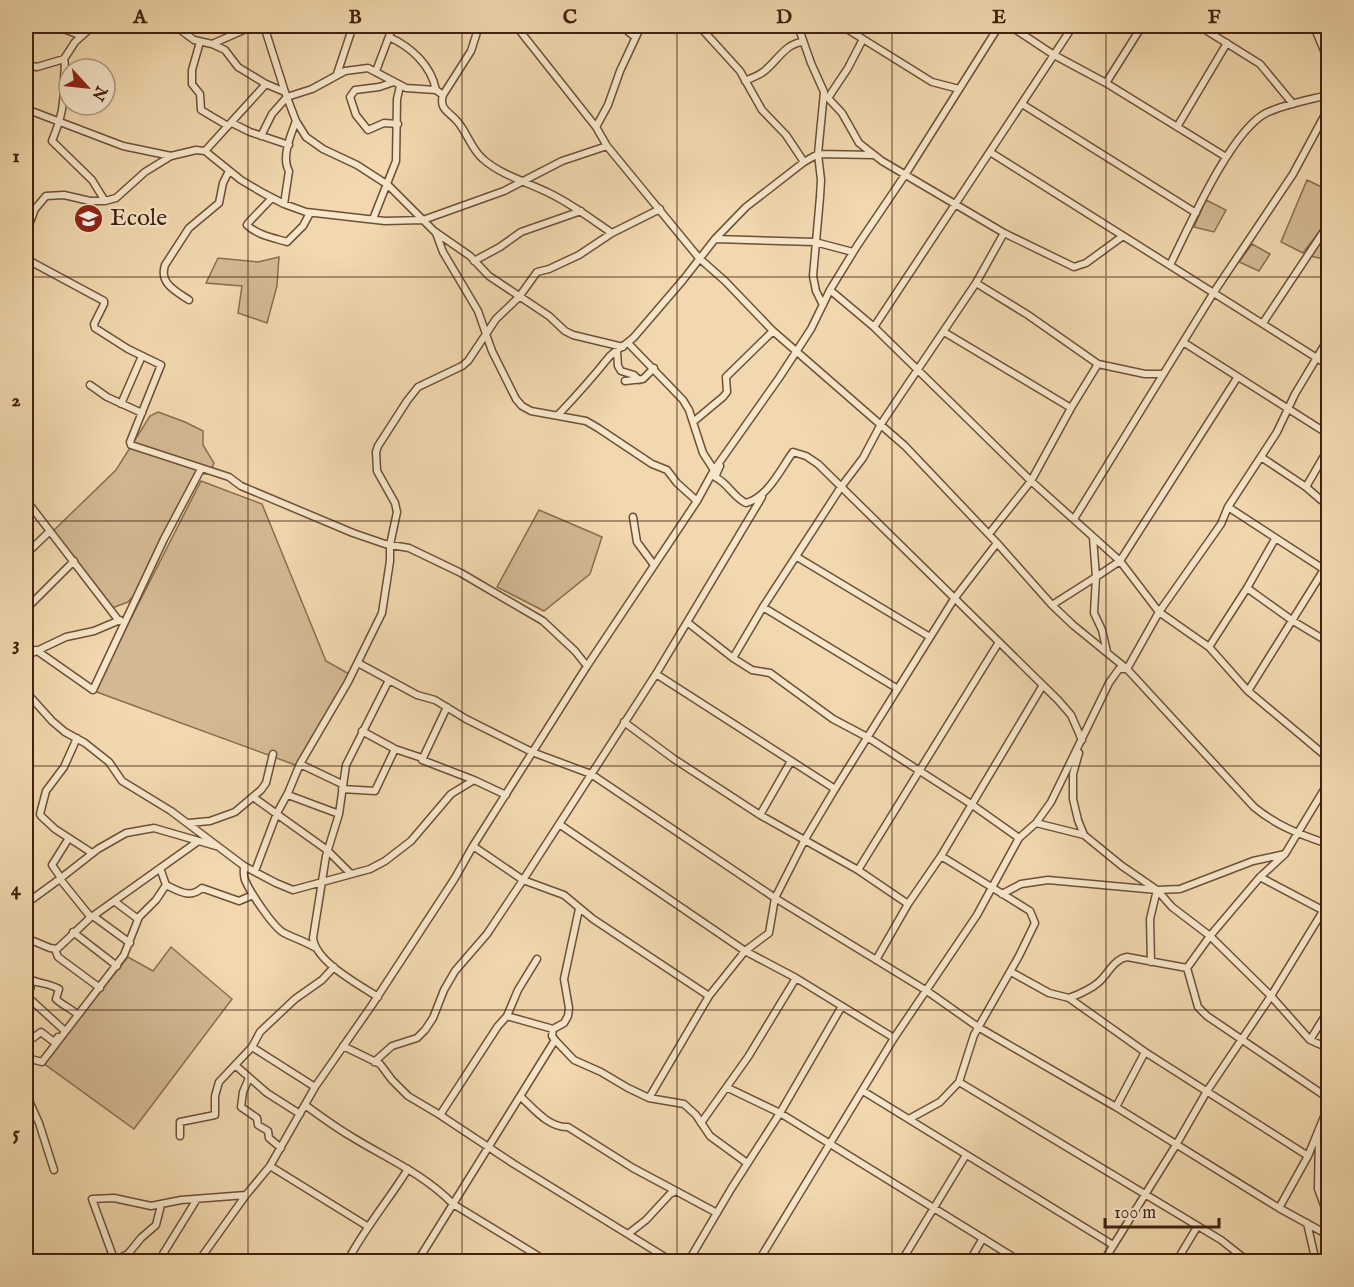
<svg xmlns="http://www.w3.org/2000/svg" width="1354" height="1287" viewBox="0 0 1354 1287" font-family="'IM FELL English',serif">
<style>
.green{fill:#d3b993;stroke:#8a6d50;stroke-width:1.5}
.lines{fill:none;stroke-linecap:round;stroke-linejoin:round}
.street-casing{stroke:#6e4f36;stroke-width:9}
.street{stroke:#f6e6ca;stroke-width:6}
.grid{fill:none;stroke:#42210e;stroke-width:1.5;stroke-opacity:0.55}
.labels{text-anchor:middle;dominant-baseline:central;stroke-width:4.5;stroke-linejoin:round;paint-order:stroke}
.poi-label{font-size:24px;fill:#42210e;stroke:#f6e6ca;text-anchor:start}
.neatline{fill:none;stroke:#42210e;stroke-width:2}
.grid-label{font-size:20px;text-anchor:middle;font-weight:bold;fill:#42210e}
</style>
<rect width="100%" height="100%" fill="#f1d8ae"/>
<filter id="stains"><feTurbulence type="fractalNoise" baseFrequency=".00333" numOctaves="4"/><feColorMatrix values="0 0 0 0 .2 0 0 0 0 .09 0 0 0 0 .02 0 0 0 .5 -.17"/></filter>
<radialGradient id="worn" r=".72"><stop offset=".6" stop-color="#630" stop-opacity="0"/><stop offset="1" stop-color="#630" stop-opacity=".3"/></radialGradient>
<!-- green -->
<path class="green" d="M1307 180 1328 190C1329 225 1323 226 1303 253L1281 242Z
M1206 200 1226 210 1214 232 1194 227Z
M1328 230V260L1310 256Z
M1252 244 1270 254 1259 271 1239 262Z
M279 257 277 286 267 323 238 313 242 286 206 283 218 258 258 262Z
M158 412 185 422 203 431V445L214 463 210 474H204L196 471 136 593 128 602 112 608 52 532 116 470 150 416Z
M201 481 262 504 326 661 351 675 298 766 94 691Z
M539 510 602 537 590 574 544 611 497 587Z
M171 947 232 999 134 1129 43 1063 128 957 153 971Z"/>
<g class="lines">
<defs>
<path id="street" d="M56 26 82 36
M93 26 75 42 64 59C66 66 64 72 64 79 64 106 62 116 52 141L92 180 105 201
M166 26 178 28
M177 26 178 28 194 40 212 44 225 50 238 67 266 84 285 92
M264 26 285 92 296 121 306 137 323 149 357 165 388 185 434 231 470 256 489 276 549 316 565 331 573 335 623 347
M516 26 596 127 607 146 699 258 725 281 773 331 905 446 997 543 1052 605 1073 625 1127 669 1254 807C1277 826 1301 835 1328 844
M621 26 635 37
M699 26 740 71 762 110 786 135 804 162
M798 26 811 63 824 92 818 154 821 180 820 197 813 276 816 291 823 305
M842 26 932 82 959 89
M1010 26 1054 55 1106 83 1226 157
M1199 26 1260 64 1293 104
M1309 26 1315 29 1328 60
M389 37C411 47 431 65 436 90
M863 39 848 68 828 98 842 113 859 143 882 161 1004 233 1074 267 1086 263 1123 236
M200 42 192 70V84L200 94 201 110 228 126
M212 44 253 26
M26 65 37 67 64 59
M376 71 393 26
M337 74 353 26
M745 81C751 78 758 76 763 72 776 63 785 43 803 42
M394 82 379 87 355 90 350 97 356 115 368 130 384 123 398 124
M1106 83 1142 26
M443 95 471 51 479 26
M1022 104 1196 213
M26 109 123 146 171 156
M232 123 250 132 289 145
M596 127 608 105 620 71 641 26
M1177 127 1227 43
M261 136 272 114 287 97 312 89 345 71 368 68 406 88 436 90 443 95C439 109 448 111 457 121 467 132 471 149 483 159 501 175 527 182 549 193 572 204 591 219 612 233
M205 151 266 84
M990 152 1328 365
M272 198 249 222 247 225C257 235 274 238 287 242L303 226 310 213
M284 204 289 171C281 158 291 134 296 121
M373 219 396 161 397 99 400 86
M26 233 35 209 46 196 64 195 90 201H105L116 198 145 172 171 156 196 150 205 151 241 180 263 193 284 204 306 212 385 221 423 220 504 191 562 161 607 146
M436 233 443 252 478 311 492 351 516 399 522 406 531 411 586 421 598 428 652 464 667 470 677 483 697 501
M715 239 815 242 853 252
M26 259 104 301V304L94 324 95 328 128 349 161 365 130 442 131 445 229 477 241 486 353 533 385 544 409 548 461 573 543 621 575 651 587 666
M474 261 500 247 521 232 581 211
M1170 265C1189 227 1230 132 1266 113 1285 104 1308 100 1328 95
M976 283 1028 315 1098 364 1145 374H1162
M830 290 874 327 1031 481 1120 561 1159 612 1209 647 1248 691 1328 758
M189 300C175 291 159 283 165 265L189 228 219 203 223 183 229 171
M1263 323 1328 225
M874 327 1073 26
M944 332 1071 408
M1183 342 1328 434
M628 343 683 400 689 410 703 453 714 470
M617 352 618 366 621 371 634 375 639 380
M625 381 643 379 654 368
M90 385 107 397 142 413
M121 404 142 356
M558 415C576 396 593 377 609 357 615 350 628 344 635 336L683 280 715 239 746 207 804 162 818 154 873 155
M693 422 723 397 727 392 726 377 773 331
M1261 457 1306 487 1321 500 1328 503
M720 466 715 477C729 484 733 497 746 503 768 497 780 470 793 452L806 456 818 464 1058 700 1071 715 1082 740
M1306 487 1328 449
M26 500 119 621
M1228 507 1328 572
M633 517 637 542 654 565
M1074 519 1214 292 1293 174 1328 109
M989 534 1031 481 1071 408 1098 364
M26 554 50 531
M797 557 930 637
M1247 588 1293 621 1328 642
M1052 605 1096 577 1093 537
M763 607 898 689
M26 609 74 561
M687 622 733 658 752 670 770 673 833 719 867 737 971 804 1019 838
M1209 647 1247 588 1275 539
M36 650 93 690 164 539 201 469
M1107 652 1102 630 1094 613 1096 577 1120 561 1237 378
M26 656 66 637 94 631 120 620
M733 658 763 607 841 487 863 458 881 424 976 283 1004 233
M358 663 417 695 435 700 466 719 532 752 591 774 775 898 927 991 978 1027 1116 1107 1279 1208 1328 1235
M656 674 835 789 954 599 997 543
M1248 691 1328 563
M26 692 52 721 65 732 85 743 109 762 122 781 171 811 244 866 276 883 293 890 370 869 385 861 411 841 451 794 474 780 506 795
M447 707 422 760 474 780
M624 722 674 759 760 815 858 870 908 904
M362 731 395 749 422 758
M77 738 64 767 46 791 40 814 41 816 55 829 92 853
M1079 753 1073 774V799L1078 820 1084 835 1122 866 1157 890 1180 889 1253 861 1285 854
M300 764 342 784
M342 789 375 791 395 749
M288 795 339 814
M253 797 327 850 350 873
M760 815 791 761
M189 823 210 821 235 812 261 790 266 783 273 754
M1036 823 1084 835
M559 824 745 951 796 978 894 1038
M473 846 523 880 564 895 593 919 709 996
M244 866C244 871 243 875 245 880 250 892 273 927 284 933 294 938 304 941 314 947
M858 870 999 642
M255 871 277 813 288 793 300 764 348 682 382 613 390 561V545L397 512 395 503 377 471 376 452 378 446 407 401 418 387 462 366 468 361 496 319 519 297 537 272 549 269 579 255 612 233 660 209
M1260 877 1328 913
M61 878 52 865 69 838
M60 879 89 915 93 916 197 842
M166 885C179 891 190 899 202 888L239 901 253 895
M1002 894 1021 884 1048 880 1157 890 1172 907 1210 936 1271 996 1310 1040 1328 1048
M26 901 31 900 61 878 98 849 126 833 154 828 216 846
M114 901 138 919
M93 916 130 943
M73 932 117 966
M26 938 50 948 57 949 92 916
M55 949 58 957 100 988
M876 960 908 904 941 856 1043 685
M1151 962 1150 919 1157 890
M1187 968 1210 936 1260 877 1285 854 1328 783
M1011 972 1049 993 1069 998 1145 1052 1308 1156
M26 977C37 985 45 981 59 989L56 999C62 1005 72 1009 78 1015
M32 982 28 996 30 999 65 1031
M378 997C358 984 316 962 313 938L326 856 339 814 346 765 389 680
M1069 998C1080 994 1091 989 1099 982 1108 974 1114 959 1127 957L1187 968 1198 1007 1207 1016 1328 1098
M26 1013V1014
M507 1016 553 1029
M26 1038H33L41 1032 54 1042 58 1037
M555 1040 574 1060 601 1072 628 1088 649 1098 684 1104 696 1115 710 1136 747 1163
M1310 1040 1328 1011
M343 1046 380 1064 392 1080 408 1096 440 1115 514 1164 673 1262
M252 1047 315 1087
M26 1060 31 1059 42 1062 124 955 139 917 156 900 166 885 160 868
M374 1062 392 1046 417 1038 425 1030 433 1018 444 990 455 971 487 934 523 880 656 674 762 497
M235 1065 267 1093 300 1114
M249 1078 243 1092 241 1107 257 1118 258 1125 268 1131 269 1138 281 1148
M959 1082 1221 1240 1249 1262
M728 1088 780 1113 1021 1262
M863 1091 1113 1245
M26 1094 39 1123 54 1170
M521 1097C534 1109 549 1128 568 1127L633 1168 676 1191
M649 1098 709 996 745 951 769 933 775 898 804 841 835 789
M305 1105C320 1116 335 1127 352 1137 386 1158 424 1174 453 1204L548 1262
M1116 1107 1145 1052
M440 1115 498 1026 507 1016 518 990 537 959
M909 1119 940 1102 959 1082 974 1035 1019 956 1035 923 1030 911 941 856
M701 1123 748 1057 796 978
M1319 1133 1318 1189 1328 1216
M180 1136V1122L215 1115V1096L219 1082 252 1047 260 1032 295 999 322 980 334 967
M270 1166 367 1226
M161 1205 156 1225 141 1238 128 1254 116 1260 114 1259 92 1199 114 1198 151 1206 181 1200 246 1195
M1279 1208 1308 1156 1328 1107
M1307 1223 1316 1262
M628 1234 646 1220 670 1194 676 1191 717 1213
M158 1262 197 1199
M198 1262 246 1195 270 1166 315 1087 372 1005 455 878 473 846 587 666 697 501 714 470 779 378 811 329 830 290 857 246 905 175 999 26
M347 1262C364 1229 388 1201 408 1169
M417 1262 555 1040 552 1036 553 1029 564 1023 568 1016 569 1008 564 979 579 909
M688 1262 731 1189 780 1113 842 1006
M758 1262 894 1038 977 915 1019 838 1036 823 1051 802 1109 683 1119 669H1127L1159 612 1221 524 1228 507 1277 432 1295 394 1328 339
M901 1262 966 1155
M969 1262 983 1238
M1103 1262 1176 1145 1207 1091 1271 996 1323 911
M1176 1262 1197 1227
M1320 1262 1328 1247"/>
</defs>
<!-- street casing -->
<use href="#street" class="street-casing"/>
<!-- street -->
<use href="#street" class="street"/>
</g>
<!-- grid -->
<path class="grid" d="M248 26V1262M462 26V1262M677 26V1262M892 26V1262M1106 26V1262M26 277H1328M26 521H1328M26 766H1328M26 1010H1328"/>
<!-- icons -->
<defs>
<symbol id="school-disc" viewBox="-11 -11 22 22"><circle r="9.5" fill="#8f2418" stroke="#f6e6ca"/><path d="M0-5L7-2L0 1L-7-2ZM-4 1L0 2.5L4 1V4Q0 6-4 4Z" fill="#fff"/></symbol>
</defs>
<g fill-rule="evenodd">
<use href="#school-disc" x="72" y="202" width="33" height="33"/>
</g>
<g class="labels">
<!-- poi labels -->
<g class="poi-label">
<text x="110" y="218">Ecole</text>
</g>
</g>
<!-- margin -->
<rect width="1354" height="1287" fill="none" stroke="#f1d8ae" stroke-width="66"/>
<!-- north arrow -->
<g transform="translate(87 87) rotate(117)"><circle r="28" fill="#f6e6ca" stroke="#ae977f" stroke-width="1.5"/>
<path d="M0-4.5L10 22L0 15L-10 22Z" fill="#8f2418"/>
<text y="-9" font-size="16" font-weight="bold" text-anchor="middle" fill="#42210e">N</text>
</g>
<!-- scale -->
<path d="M1105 1218v9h114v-9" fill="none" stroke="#42210e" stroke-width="3"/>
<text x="1114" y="1218" font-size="18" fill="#42210e" stroke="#f6e6ca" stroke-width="4.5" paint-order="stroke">100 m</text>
<rect x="33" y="33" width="1288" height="1221" class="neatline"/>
<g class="grid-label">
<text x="140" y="23">A</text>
<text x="355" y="23">B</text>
<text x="570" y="23">C</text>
<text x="784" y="23">D</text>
<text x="999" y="23">E</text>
<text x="1214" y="23">F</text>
<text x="16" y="162">1</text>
<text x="16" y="406">2</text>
<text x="16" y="650">3</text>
<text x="16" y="895">4</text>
<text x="16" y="1139">5</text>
</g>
<rect width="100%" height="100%" filter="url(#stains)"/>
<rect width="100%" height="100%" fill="url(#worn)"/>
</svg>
